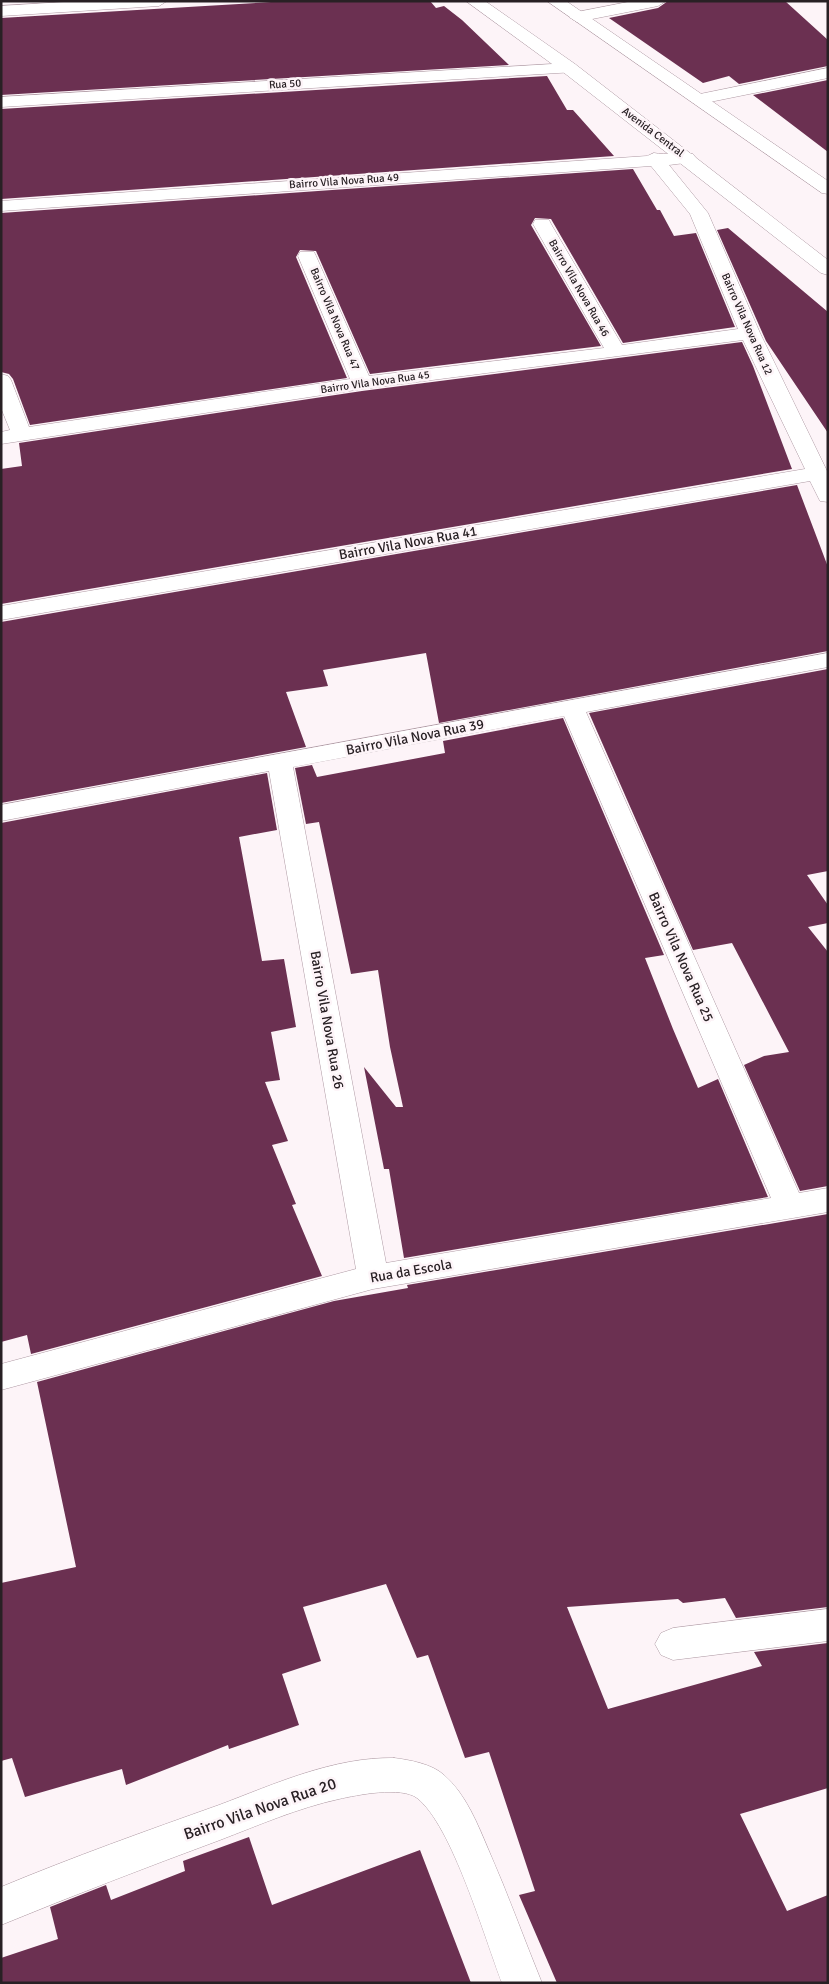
<svg xmlns="http://www.w3.org/2000/svg" width="829" height="1984" viewBox="0 0 829 1984" font-family="Signika,sans-serif">
<style>
.building{fill:#6b3051}
.lines{fill:none;stroke-linecap:round;stroke-linejoin:round}
.minor-casing{stroke:#ae99a3;stroke-width:1}
.tertiary-casing{stroke:#ae99a3;stroke-width:1}
.minor{fill:#fff;fill-rule:evenodd}
.tertiary{fill:#fff;fill-rule:evenodd}
.labels{text-anchor:middle;dominant-baseline:central;stroke-width:5;stroke-linejoin:round;paint-order:stroke}
.far-street-label{font-size:11px;fill:#282024;stroke:#fdf4f8}
.street-label{font-size:14px;fill:#282024;stroke:#fdf4f8}
.near-street-label{font-size:16px;fill:#282024;stroke:#fdf4f8}
</style>
<rect width="100%" height="100%" fill="#fdf4f8"/>
<!-- building -->
<path class="building" d="M288 1H430L436 8 444 6 462 20 509 65 1 95V18Z
M668 1H785L828 40V66L739 84 729 76 703 83 609 18 658 8Z
M547 76 567 110H573L614 156 1 199V109Z
M828 80V152L753 95Z
M633 169 657 210H660L674 236 696 233 735 327 623 343 551 219 535 218 531 225 601 346 370 374 316 251 300 250 296 257 347 378 30 425 13 379 9 374 1 372V213Z
M728 228 828 312V433L766 341 717 230Z
M742 342 753 366 792 469 1 604V469L22 466 19 443 362 391Z
M797 485 828 567V651L439 723 426 653 323 670 328 686 286 692 306 747 1 803V622Z
M828 669V871L807 875 828 905V923L808 927 828 952V1186L800 1191 744 1065 764 1056 789 1052 732 943 693 950 589 713Z
M563 718 664 955 645 958 673 1029 698 1088 718 1079 768 1197 404 1258 389 1169H384L364 1067 396 1107H403L390 1047 378 970 351 974 319 822 306 824 295 768 312 765 317 777 445 753 443 741Z
M267 773 277 830 239 837 262 961 284 959 296 1027 271 1032 280 1080 265 1082 288 1141 272 1145 296 1204 292 1205 322 1276 31 1354 27 1335 1 1342V823Z
M828 1214V1607L736 1618 725 1598 683 1603 678 1599 567 1607 608 1709 762 1666 754 1652 828 1643V1788L740 1814 787 1911 828 1895V1983H557L519 1895 535 1891 489 1752 465 1758 428 1655 417 1658 386 1584 303 1607 321 1661 282 1674 299 1725 229 1749 228 1745 126 1785 122 1769 25 1797 12 1758 1 1761V1583L76 1567 37 1382 334 1301 408 1288 407 1285Z
M249 1837 272 1905 420 1850 471 1983H1V1958L58 1939 50 1907 106 1885 111 1900 185 1871 183 1861Z"/>
<g class="lines">
<defs>
<path id="minor" d="M80 1H167L159 6 1 16V6Z
M633 1H666L658 6 577 22 569 17 577 12Z
M569 63 575 64 577 68 575 72 1 107V97Z
M828 68V78L700 104 694 103 692 99 694 95 700 94Z
M654 153C667 156 680 151 693 154L696 158 693 162 669 165 708 213 760 333 828 473V502L820 501 810 481 1 620V606L805 469 743 340 362 389 1 444V432L10 430 1 408V374L8 376 11 380 29 427 350 379 298 256 300 252H314L316 256 369 376 604 348 533 224 535 220H549L551 224 622 345 738 329 690 214 651 166 1 211V201L647 156Z
M828 653V667L586 712 799 1193 828 1188V1212L373 1289 1 1390V1364L356 1269 269 771 1 821V805ZM564 716 771 1198 386 1263 293 767Z
M828 1609V1641L673 1660 661 1655 655 1644 661 1633 673 1628Z
M394 1758C410 1760 432 1764 444 1775 466 1794 478 1825 489 1851 508 1894 524 1939 542 1983H502C485 1939 452 1825 417 1798 401 1786 357 1795 339 1799 298 1808 259 1825 220 1840 147 1867 74 1895 1 1925V1887C73 1857 146 1831 219 1805 275 1784 333 1757 394 1758Z"/>
<path id="tertiary" d="M466 1H485L575 64 828 260V275L821 273 563 72Z
M547 1H566L828 181V194L822 193Z"/>
</defs>
<!-- minor casing -->
<use href="#minor" class="minor-casing"/>
<!-- tertiary casing -->
<use href="#tertiary" class="tertiary-casing"/>
<!-- minor -->
<use href="#minor" class="minor"/>
<!-- tertiary -->
<use href="#tertiary" class="tertiary"/>
</g>
<g class="labels">
<!-- far-street labels -->
<g class="far-street-label">
<text transform="translate(285 84) rotate(-4)">Rua 50</text>
<text transform="translate(653 132) rotate(37)">Avenida Central</text>
<text transform="translate(344 181) rotate(-4)">Bairro Vila Nova Rua 49</text>
<text transform="translate(579 288) rotate(60)">Bairro Vila Nova Rua 46</text>
<text transform="translate(335 319) rotate(67)">Bairro Vila Nova Rua 47</text>
<text transform="translate(747 324) rotate(66)">Bairro Vila Nova Rua 12</text>
<text transform="translate(375 382) rotate(-8)">Bairro Vila Nova Rua 45</text>
</g>
<!-- street labels -->
<g class="street-label">
<text transform="translate(408 543) rotate(-10)">Bairro Vila Nova Rua 41</text>
<text transform="translate(415 737) rotate(-11)">Bairro Vila Nova Rua 39</text>
<text transform="translate(681 957) rotate(66)">Bairro Vila Nova Rua 25</text>
<text transform="translate(327 1020) rotate(80)">Bairro Vila Nova Rua 26</text>
<text transform="translate(411 1271) rotate(-10)">Rua da Escola</text>
</g>
<!-- near-street labels -->
<g class="near-street-label">
<text transform="translate(260 1809) rotate(-19)">Bairro Vila Nova Rua 20</text>
</g>
</g>
<!-- border -->
<rect width="829" height="1984" fill="none" stroke="#282024" stroke-width="5"/>
</svg>
